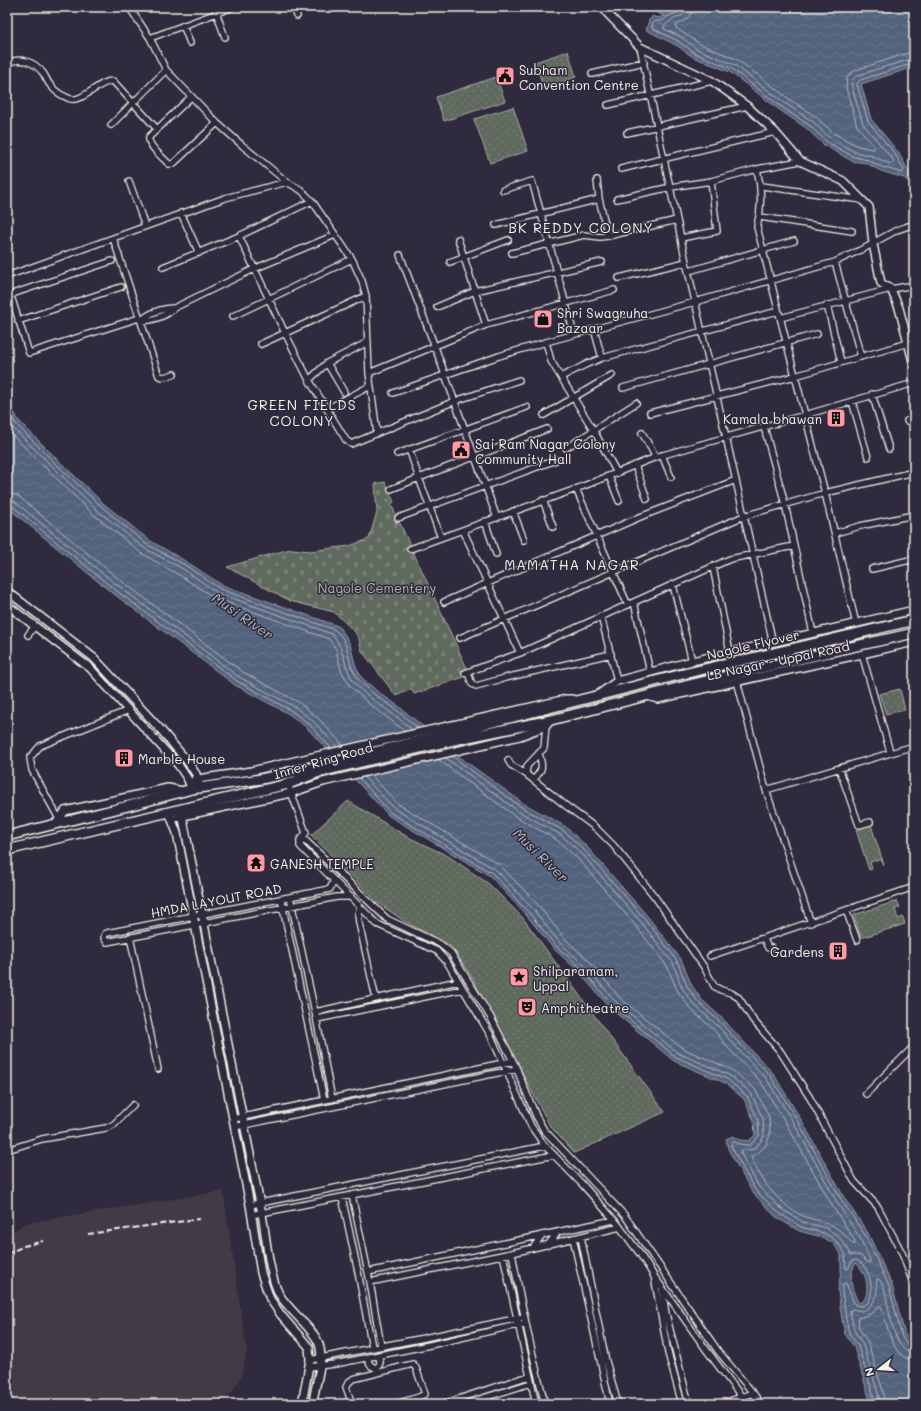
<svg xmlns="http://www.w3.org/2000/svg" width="921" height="1411" viewBox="0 0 921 1411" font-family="Mali,sans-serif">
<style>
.built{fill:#433a47}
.grass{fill:url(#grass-dots);stroke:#a9ada2}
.cemetery{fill:url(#cemetery-stones);stroke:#a9ada2}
.water{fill:url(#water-waves);stroke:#939ba8;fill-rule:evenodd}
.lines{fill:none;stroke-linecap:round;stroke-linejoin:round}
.shore{stroke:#b4b8bd;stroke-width:1}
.minor-casing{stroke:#f4f1e8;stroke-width:8}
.tertiary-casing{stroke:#f4f1e8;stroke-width:10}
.trunk-casing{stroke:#f4f1e8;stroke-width:12}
.minor{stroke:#2f2a3d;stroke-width:5.5}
.tertiary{stroke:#2f2a3d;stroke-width:7}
.trunk{stroke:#2f2a3d;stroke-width:9}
.rail{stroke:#f4f1e8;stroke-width:2;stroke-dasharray:6 3;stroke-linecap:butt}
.trunk-bridge-casing{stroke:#f4f1e8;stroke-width:12;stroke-linecap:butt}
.trunk-bridge{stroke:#2f2a3d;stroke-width:9}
.labels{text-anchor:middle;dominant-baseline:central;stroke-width:3;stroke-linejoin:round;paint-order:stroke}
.poi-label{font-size:13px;fill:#f4f1e8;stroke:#2f2a3d;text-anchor:start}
.park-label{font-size:13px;fill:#b0b4a9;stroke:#2f2a3d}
.street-label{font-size:13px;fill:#f4f1e8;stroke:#2f2a3d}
.neighbourhood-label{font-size:14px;letter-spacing:1px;fill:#f4f1e8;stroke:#2f2a3d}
.water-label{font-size:14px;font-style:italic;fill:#b4b8bd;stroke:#2f2a3d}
</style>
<defs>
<pattern id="grass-dots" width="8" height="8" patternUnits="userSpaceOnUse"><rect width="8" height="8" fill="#5e695d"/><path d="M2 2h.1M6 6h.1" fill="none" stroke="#767f74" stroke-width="1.8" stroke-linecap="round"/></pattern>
<pattern id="cemetery-stones" width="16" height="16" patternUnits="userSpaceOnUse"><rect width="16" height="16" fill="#5e695d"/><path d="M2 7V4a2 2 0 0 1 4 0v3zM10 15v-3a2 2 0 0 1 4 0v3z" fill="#767f74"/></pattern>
<pattern id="water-waves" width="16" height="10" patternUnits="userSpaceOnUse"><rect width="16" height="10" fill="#53627d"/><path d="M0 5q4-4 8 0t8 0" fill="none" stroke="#6c798f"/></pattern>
</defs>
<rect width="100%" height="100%" fill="#2f2a3d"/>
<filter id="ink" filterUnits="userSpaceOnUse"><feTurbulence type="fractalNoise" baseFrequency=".025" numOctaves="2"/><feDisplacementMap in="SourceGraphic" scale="8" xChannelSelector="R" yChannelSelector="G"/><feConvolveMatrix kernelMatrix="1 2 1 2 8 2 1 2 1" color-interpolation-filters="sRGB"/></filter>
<g filter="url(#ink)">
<!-- built -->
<path class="built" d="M223 1191 247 1351 241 1377 230 1395 217 1404H7V1235L26 1223Z"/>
<!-- grass -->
<path class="grass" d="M568 51 576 77 544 88 535 62Z
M496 77 505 101 444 121 436 97Z
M513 107 528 151 490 163 474 119Z
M900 689 905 710 886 714 879 694Z
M348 801 406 836 448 856 489 884 523 918 665 1112 574 1153 550 1126 473 979 452 947 404 921 378 903 311 835Z
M871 825 884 865 883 866 881 859 870 862 872 869 869 870 856 830Z
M897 901 900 907 895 909 898 919 903 917 905 924 861 938 854 915Z"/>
<!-- cemetery -->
<path class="cemetery" d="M385 482 394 502 391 504 470 675 414 694 412 689 396 696 362 651 359 639 355 632 334 612 290 601 227 567 286 550 292 549 310 551 349 546 369 539 377 512 375 484Z"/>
<!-- water -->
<path class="water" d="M659 7H669L668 12 682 7H914V67L861 84 871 119 898 152 912 177H914V186L904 178 881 171 866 163 852 161 824 145 806 128 781 111 730 72 693 57 676 45 646 30 649 20 653 16 656 18 665 16 658 13Z
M7 400 19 421 59 461 103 503 149 540 187 562 222 585 338 626 345 635 350 644 355 664 361 677 378 692 397 705 461 758 523 803 566 827 588 848 648 917 673 949 681 959 691 984 701 999 725 1021 740 1038 773 1073 803 1123 845 1199 868 1233 892 1285 905 1335 914 1347V1404H871L854 1347 845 1334 842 1320 838 1291 841 1271V1254L833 1243 822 1237 799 1231 776 1217 752 1192 728 1149 726 1139 733 1136 740 1140 749 1141 755 1135 754 1121 744 1099 725 1083 674 1061 611 1009 577 970 553 948 527 916 490 876 389 816 306 727 289 714 235 685 106 588 7 507ZM856 1263C867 1273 869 1287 865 1299L860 1303 858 1302C852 1289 847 1277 856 1263Z"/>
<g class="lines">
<!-- shore -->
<path class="shore" d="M681 7 679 12 668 16 664 20 653 22 652 28 678 41 695 53 732 69 783 108 809 125 827 142 854 157 868 160 882 167 902 173 904 170 895 154 868 121 857 84 860 80 914 63
M686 7C685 17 679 16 672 20 669 22 667 24 664 26V29L681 37 697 49 735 65 786 104 812 121 830 138 855 152 869 155 891 164 894 162 891 157 863 124 852 87C851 82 853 78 858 75L914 58
M692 7C692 18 685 21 676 25V28L700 44 738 60 789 99 815 116 833 133 858 146 872 149H874V146L857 126 846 88 847 78 851 73 856 70 908 53 914 52
M7 408 16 424 56 464 101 506 146 544 185 565 220 589 335 630 342 637 346 645 351 666 358 679 375 695 394 708 418 728
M7 418 13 428 97 510 144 548 183 569 218 593 332 634C345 648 343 667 354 682 363 694 378 703 390 712 398 717 405 724 412 730
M7 430 93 514 141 553 179 575 215 598 329 639 336 649 341 670 350 686 368 703 405 731
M7 493 13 494 18 496 115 576 243 672 298 702 317 717 343 745
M7 499 14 501 112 581 239 677 295 707 313 721 337 747
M7 504 11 505 109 585 237 681 292 711 309 724 331 748
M452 756 521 807 564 831 585 851 645 919 670 951 677 961 687 986 698 1002 722 1024 737 1041 770 1075 800 1125 842 1201 865 1235 889 1286 902 1337 909 1348 914 1349
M371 775 398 804 500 865 539 906 564 938 588 960 621 999 682 1048 732 1070 755 1089 769 1117 770 1135 766 1145 758 1153 751 1157C761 1181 781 1208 806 1217 813 1220 820 1220 827 1223 838 1227 845 1235 853 1244H855V1241L833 1207 790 1130 761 1082 728 1048 715 1031 690 1008 677 990 667 966 636 926 578 859 557 840 515 816 439 760
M364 777 395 809 496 870 534 910 559 942 583 964 617 1003 678 1053 729 1075 751 1093 763 1119 764 1136 762 1140 754 1149 749 1150H742L740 1152 759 1187 782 1209 803 1222 826 1228 838 1236 848 1249 851 1255H860L867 1262H870V1260L860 1238 838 1204 796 1127 766 1078 733 1044 719 1027 694 1005 682 988 673 963 641 922 582 854 561 835 518 811 446 758
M359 778 391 813 492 873 530 914 556 946 580 967 614 1007 676 1057 727 1079 747 1096 758 1120 759 1136 750 1145 739 1144 733 1141 731 1144 732 1148 755 1190 779 1213 801 1227 824 1233 835 1240 845 1253 846 1269H848L852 1261 856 1260C869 1264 875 1290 869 1301 867 1304 864 1305 861 1306L855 1305 846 1283 843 1284 842 1291 846 1319 849 1333 858 1346 873 1394 874 1404
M879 1404 878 1393 863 1345 854 1330 850 1311 852 1309 862 1311C872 1307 877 1299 877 1289 877 1285 876 1282 877 1279L880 1280C881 1283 883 1286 884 1288 889 1304 892 1353 914 1354
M885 1404 883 1391 868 1343 859 1328 858 1318C866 1316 873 1314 879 1306H881C888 1323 890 1359 914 1360"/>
<defs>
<path id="minor" d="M129 7 150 38 166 70 217 123 243 146 287 182 301 190 312 201 352 259 362 281 366 296 369 373 377 433
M294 7 297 16
M216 12 225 37
M607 13 623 7
M183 25 190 43
M150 38 233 7
M640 47 686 262 773 643
M7 63C20 57 34 61 43 73 46 77 47 82 51 86 55 91 63 96 68 98 81 105 99 80 113 81L157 129
M592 74 644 62
M191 97 149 137C147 145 163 158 169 164H173L217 123
M608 105 712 81
M111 125 166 70
M627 133 747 106
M621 169 775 132
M757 169C762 189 762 207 757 227L825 493 856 624
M597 180 599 199 608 236
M129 181 145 226
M762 186 862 200
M503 190 532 181 574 334
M617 199 671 187 711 181 757 169 800 161
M181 213 199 253
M760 217 852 231
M496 225 599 199
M239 236 285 333 309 380 346 440 351 444 455 401 519 380
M113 238 159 376 164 377 174 374
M681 238 717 231 711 181
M458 239 486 325
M873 243 897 230 914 224
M512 253 584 235 600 237 608 236 677 220
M400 255 435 347 497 518
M112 261 15 293 11 296 29 353 139 318
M450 262 508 240
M835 262 861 357
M163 267 239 236 312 201
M689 271 794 241
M7 276 225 198 287 182
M619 278 686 262
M827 305 841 362
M437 307 475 291 602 262
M233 316 352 259
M780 318 891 289 914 285
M18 321 121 287
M141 321C148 313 163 308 174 308L254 269 335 235
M141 321C151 321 167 316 174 308
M546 342 551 361 594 431 617 473
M261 344 366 296
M602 358 778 311
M327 363 344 392
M369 373 486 325 614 290
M561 377 587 364 602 358 594 329
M309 380 327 363 368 342
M623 388 817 334
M393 393 499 356 546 342 695 302 835 262 873 244
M872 394 889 449
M852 401 868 457
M327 409 370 386
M650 413 795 376 908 343
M544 415 612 375
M907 421 914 419
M764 427 785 504 813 633
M642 433 656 457
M566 448 636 403
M397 454 527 407
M662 455 671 477
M635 465 647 499
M609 476 619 501
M391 489 419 478 409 449
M576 489 628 605
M543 500 553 527
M513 511 524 540
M398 518 556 460
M485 521 496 554
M463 530 520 653
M835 533 860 526 914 515
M441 538 419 478 547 429
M410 549 576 489 656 457 805 415 914 383
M713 567 730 652
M872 569 914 559
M673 585 692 661
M444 602 640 517 736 480
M634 602 650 672
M601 616 617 681
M28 635 35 626
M460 638 744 516 825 493 914 472
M862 654 890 752
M465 673 520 653 730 559 794 546
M468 673 472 684 476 686 505 678 611 654
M737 681 766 790 811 923
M508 760 511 765 526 774 527 766 544 748 546 726
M839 768 859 825 870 822
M526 774 565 805 596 828 614 846 655 897 704 967 714 986 721 990 731 993 739 998 753 1020 780 1051 810 1098 854 1181 878 1207 902 1253 914 1286
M533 780C543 770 543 767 539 753
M288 784 306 833 300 840
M766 790 914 746
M59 819 32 770 30 758 40 746 129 710
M334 880 330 889 107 933 105 934 104 938 107 942 337 897H351
M290 897 315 1012 332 1099
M281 899 324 1100
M360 907 358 914 359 923 376 999
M846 910 857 940
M130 937 158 1069
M764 939 768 948H771
M710 956 914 887
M315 1012 458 981
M317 1019 463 989
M866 1094 914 1046
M233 1119 513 1061
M234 1127 517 1069
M7 1150 42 1139 106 1128 113 1125 133 1105
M352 1195 370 1282 381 1346
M342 1197 358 1272 372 1347
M250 1205 545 1146
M251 1215 554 1155
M581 1237 606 1361 618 1404
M573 1238 610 1404
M548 1245 558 1232
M533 1248 542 1235
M512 1253C521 1304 532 1354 545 1404
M503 1255 536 1404
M368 1272 614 1220
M654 1276 668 1353 682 1404
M370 1282 512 1253 620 1227
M662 1287 666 1314 689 1404
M367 1358 370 1365 377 1369 380 1363 379 1355
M310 1360 419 1339 524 1317
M309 1367 335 1364 430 1345 526 1323
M352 1404 346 1387 349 1382 353 1379 413 1364 416 1368 425 1394 419 1397 396 1404
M443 1404 529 1376
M464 1404 531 1383
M721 1404 753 1393
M747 1404 705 1348 654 1276 640 1254 616 1222 582 1184 545 1146 531 1126 491 1036 447 962 437 951 377 924 300 846V840H305L387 919 440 944 451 953 491 1018 515 1065 536 1116 544 1130 625 1216 718 1351 753 1393 761 1404"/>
<path id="tertiary" d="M603 7 607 13 640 47 712 81 747 106 775 132 800 161 843 181 869 207 873 244 881 283 891 289 899 308 914 365
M7 591 94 658 161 730 187 761 196 774 199 783
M7 605 90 668 179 766 187 778 191 787
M599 694 617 681 692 661 914 610
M647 696 658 699 862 654 914 642
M189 783 198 779 251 771 566 699H572
M181 809 262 1214C266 1236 269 1275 279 1294 288 1310 314 1329 319 1344 325 1362 314 1386 313 1404
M169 812 177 833 250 1205 261 1273 270 1299 281 1315 309 1347 310 1360 302 1404
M178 817 291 793 323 782 520 736 546 726 551 720
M56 824 65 811 168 788 182 791"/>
<path id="trunk" d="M7 836 132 805 192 789 261 779 315 767 683 674 826 641
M7 850 288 784 319 772 449 741 551 720 697 683 829 652"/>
</defs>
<!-- minor casing -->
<use href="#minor" class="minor-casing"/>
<!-- tertiary casing -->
<use href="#tertiary" class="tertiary-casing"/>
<!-- trunk casing -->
<use href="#trunk" class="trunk-casing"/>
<!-- minor -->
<use href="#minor" class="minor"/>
<!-- tertiary -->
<use href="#tertiary" class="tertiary"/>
<!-- trunk -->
<use href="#trunk" class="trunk"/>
<!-- rail -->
<path class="rail" d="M88 1234 199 1219
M7 1254 24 1246 43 1241"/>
<defs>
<path id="trunk-bridge" d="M826 641 914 620
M829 652 914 633"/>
</defs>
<!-- trunk-bridge casing -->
<use href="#trunk-bridge" class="trunk-bridge-casing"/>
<!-- trunk-bridge -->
<use href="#trunk-bridge" class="trunk-bridge"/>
</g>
</g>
<!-- icons -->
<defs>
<symbol id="civic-square" viewBox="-11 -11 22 22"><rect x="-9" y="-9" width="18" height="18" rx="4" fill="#ff9aa2" stroke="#2f2a3d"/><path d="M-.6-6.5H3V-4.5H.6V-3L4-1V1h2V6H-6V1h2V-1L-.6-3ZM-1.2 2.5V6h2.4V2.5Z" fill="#111"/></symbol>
<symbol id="shop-square" viewBox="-11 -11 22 22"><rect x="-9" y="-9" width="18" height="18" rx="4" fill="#ff9aa2" stroke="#2f2a3d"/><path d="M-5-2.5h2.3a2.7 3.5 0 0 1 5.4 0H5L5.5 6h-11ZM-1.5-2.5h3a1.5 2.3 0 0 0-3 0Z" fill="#111"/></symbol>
<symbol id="building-square" viewBox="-11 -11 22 22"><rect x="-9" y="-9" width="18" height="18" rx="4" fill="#ff9aa2" stroke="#2f2a3d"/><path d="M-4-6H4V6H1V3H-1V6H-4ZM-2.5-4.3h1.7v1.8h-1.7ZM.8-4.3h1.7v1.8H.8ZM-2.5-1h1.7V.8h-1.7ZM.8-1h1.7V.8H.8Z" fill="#111"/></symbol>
<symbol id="temple-square" viewBox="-11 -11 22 22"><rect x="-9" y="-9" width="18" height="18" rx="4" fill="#ff9aa2" stroke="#2f2a3d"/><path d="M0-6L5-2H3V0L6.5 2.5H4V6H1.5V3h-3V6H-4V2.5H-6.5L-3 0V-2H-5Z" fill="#111"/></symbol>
<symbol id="sight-square" viewBox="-11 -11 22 22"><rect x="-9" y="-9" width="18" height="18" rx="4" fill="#ff9aa2" stroke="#2f2a3d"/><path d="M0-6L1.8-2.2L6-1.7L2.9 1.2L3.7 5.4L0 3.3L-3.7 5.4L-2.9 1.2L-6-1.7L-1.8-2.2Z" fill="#111"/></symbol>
<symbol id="theatre-square" viewBox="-11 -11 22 22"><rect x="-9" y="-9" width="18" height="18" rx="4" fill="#ff9aa2" stroke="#2f2a3d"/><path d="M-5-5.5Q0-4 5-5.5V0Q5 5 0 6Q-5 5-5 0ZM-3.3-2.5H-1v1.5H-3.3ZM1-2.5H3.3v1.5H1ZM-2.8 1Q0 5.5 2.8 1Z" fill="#111"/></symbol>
</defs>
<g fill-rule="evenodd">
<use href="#civic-square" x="494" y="65" width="22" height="22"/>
<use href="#shop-square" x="532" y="308" width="22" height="22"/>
<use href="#building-square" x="825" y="407" width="22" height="22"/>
<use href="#civic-square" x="450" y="439" width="22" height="22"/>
<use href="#building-square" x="113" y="747" width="22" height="22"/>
<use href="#temple-square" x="245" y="852" width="22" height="22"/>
<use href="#building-square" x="827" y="940" width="22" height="22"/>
<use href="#sight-square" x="508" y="966" width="22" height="22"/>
<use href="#theatre-square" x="516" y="996" width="22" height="22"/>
</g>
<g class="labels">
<!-- poi labels -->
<g class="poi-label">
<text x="519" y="69">Subham<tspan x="519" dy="15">Convention Centre</tspan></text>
<text x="557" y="312">Shri Swagruha<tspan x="557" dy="15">Bazaar</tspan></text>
<text x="822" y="418" text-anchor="end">Kamala bhawan</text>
<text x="475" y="443">Sai Ram Nagar Colony<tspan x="475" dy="15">Community Hall</tspan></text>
<text x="138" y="758">Marble House</text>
<text x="270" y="863">GANESH TEMPLE</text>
<text x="824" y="951" text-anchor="end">Gardens</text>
<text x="533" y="970">Shilparamam,<tspan x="533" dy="15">Uppal</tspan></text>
<text x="541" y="1007">Amphitheatre</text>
</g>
<!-- park labels -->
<g class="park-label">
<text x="377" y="587">Nagole Cementery</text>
</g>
<!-- street labels -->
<g class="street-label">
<text transform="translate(753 644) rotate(-13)">Nagole Flyover</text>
<text transform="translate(778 660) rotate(-12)">LB Nagar - Uppal Road</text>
<text transform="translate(323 760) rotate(-16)">Inner Ring Road</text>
<text transform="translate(216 900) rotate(-11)">HMDA LAYOUT ROAD</text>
</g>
<!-- neighbourhood labels -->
<g class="neighbourhood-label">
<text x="581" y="227">BK REDDY COLONY</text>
<text x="302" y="404">GREEN FIELDS<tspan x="302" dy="16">COLONY</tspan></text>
<text x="572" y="564">MAMATHA NAGAR</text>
</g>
<!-- water labels -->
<g class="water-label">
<text transform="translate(243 616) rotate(35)">Musi River</text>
<text transform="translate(541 855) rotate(44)">Musi River</text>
</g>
</g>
<!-- margin -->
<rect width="921" height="1411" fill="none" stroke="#2f2a3d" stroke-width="24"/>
<rect x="12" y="12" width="897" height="1387" fill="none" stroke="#f4f1e8" stroke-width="1.5" filter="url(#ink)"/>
<!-- north arrow -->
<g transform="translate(879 1369) rotate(253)" stroke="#2f2a3d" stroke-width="3" paint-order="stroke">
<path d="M0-3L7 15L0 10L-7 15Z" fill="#f4f1e8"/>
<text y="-6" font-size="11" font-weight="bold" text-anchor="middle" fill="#f4f1e8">N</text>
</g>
</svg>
